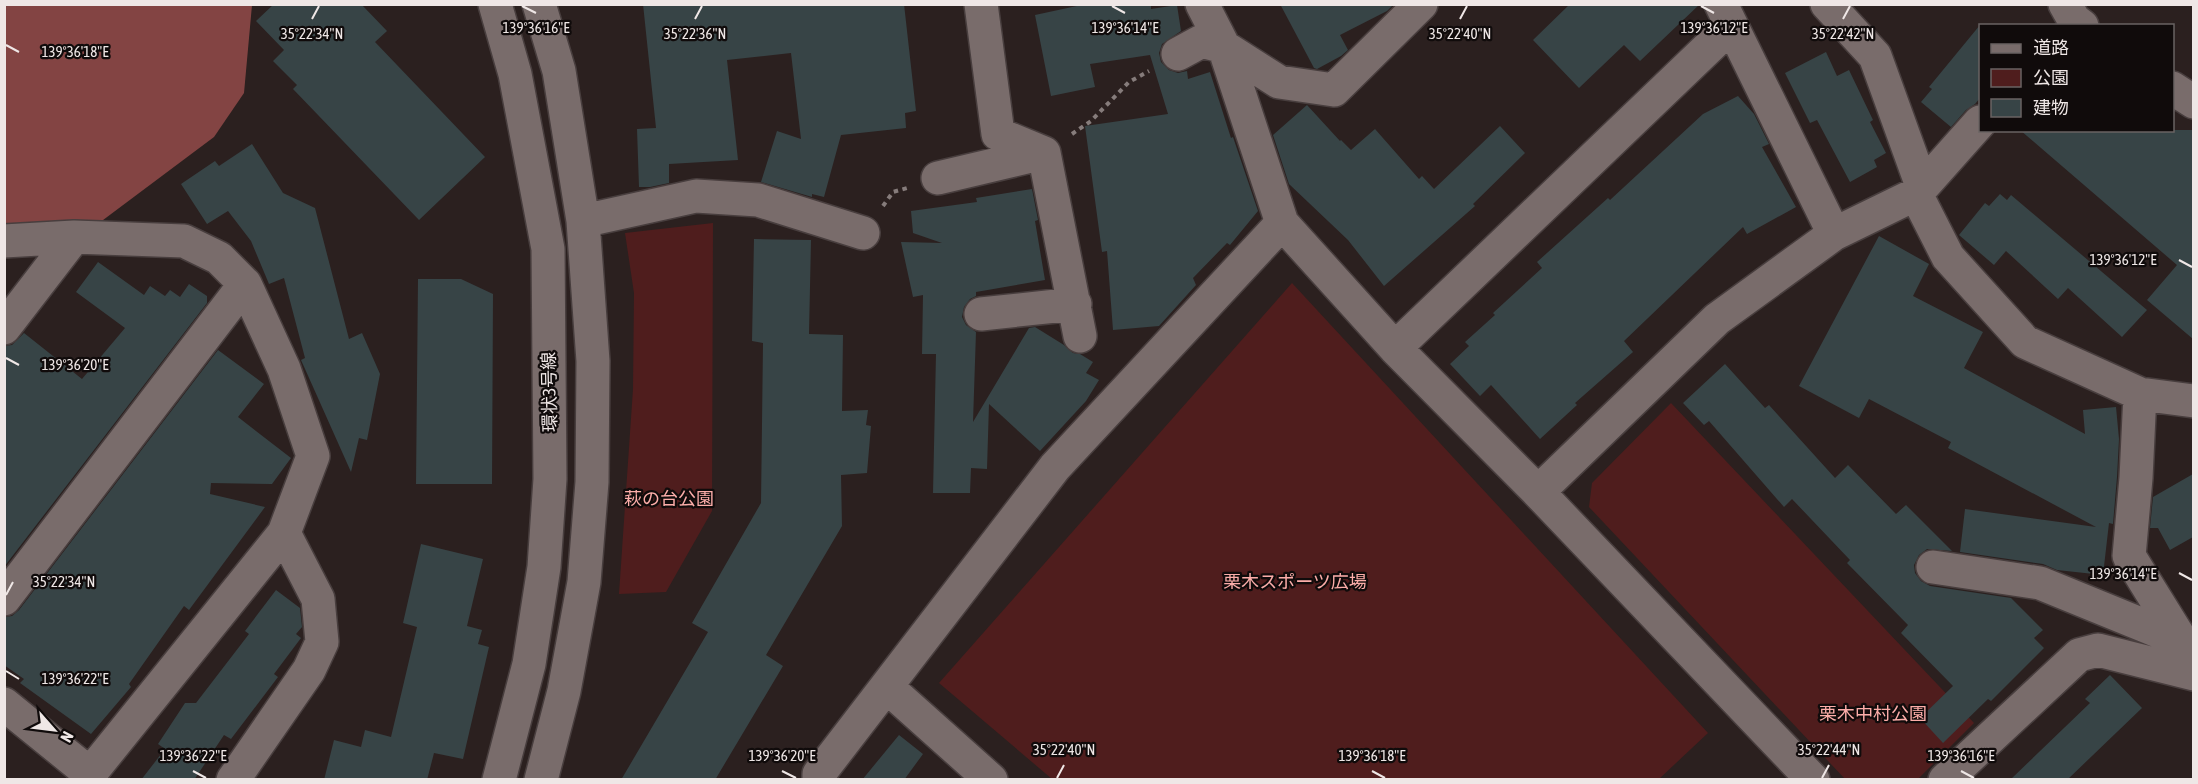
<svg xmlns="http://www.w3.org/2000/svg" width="2198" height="784" viewBox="0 0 2198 784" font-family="'Asap Condensed','Noto Sans JP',sans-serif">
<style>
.green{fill:#4f1d1d}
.forest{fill:#834443}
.building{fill:#374446}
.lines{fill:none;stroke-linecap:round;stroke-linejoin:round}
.minor-casing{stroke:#483e3e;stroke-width:36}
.path{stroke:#867c7b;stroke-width:4;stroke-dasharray:4.5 4.5;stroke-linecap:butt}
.minor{stroke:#796c6b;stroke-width:33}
.ticks{fill:none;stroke:#efe7e6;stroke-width:2}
.labels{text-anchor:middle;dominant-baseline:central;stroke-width:4.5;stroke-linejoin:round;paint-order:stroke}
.street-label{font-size:18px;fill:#efe7e6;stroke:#100b0b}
.park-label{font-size:18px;fill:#fcada9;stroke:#100b0b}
.ticks-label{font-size:15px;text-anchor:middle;fill:#efe7e6;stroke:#100b0b;stroke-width:4.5;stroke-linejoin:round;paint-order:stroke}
</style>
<rect width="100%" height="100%" fill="#2b201f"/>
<!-- green -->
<path class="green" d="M713 223 712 511 666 592 619 594 633 389 634 293 625 233Z
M1292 283 1708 733 1659 779H1052L939 683Z
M1671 403 1974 723 1918 779H1845L1589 507 1592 483Z"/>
<!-- forest -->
<path class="forest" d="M4 5H252L244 93 214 137 75 241 5 242Z"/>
<!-- building -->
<path class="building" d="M274 4H361L387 31 375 42 485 157 419 220 293 89 297 85 273 61 284 50 256 21Z
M643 4H904L916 111 905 113 906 128 841 135 824 197 812 194V197L761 182 777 131 801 139 791 53 727 60 738 160 669 164V183L650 187H639L637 129 656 128Z
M1086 4H1151V9L1177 5 1181 31 1162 44 1159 53 1161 62 1169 70 1178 73 1187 71 1188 79 1210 72 1231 138 1233 137 1258 211 1230 245 1227 243 1193 278 1196 285 1159 326 1113 330 1107 251 1102 252 1085 126 1168 114 1150 55 1090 64 1095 87 1051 96 1035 15Z
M1280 4H1394L1387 11 1340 35 1348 50 1341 56 1317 69 1314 68Z
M1570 4H1700L1640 61 1624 45 1579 88 1533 40Z
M1980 25V98L1975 104 1966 110 1951 127 1921 102 1932 89 1929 87Z
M1826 52 1837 76 1849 70 1873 120 1870 122 1886 153 1874 160 1877 167 1850 182 1817 120 1810 123 1785 73Z
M1738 96 1754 114 1769 144 1762 147 1796 207 1747 234 1743 227 1624 341 1633 352 1575 403 1577 405 1540 439 1491 385 1480 396 1450 364 1469 346 1465 342 1495 315 1493 313 1542 268 1537 262 1608 198 1610 200 1703 114Z
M1307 105 1340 141 1341 140 1351 150 1375 129 1419 179 1422 176 1434 189 1500 126 1525 153 1473 204 1475 206 1384 286 1348 240 1289 184 1273 135Z
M2020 130H2193V339L2147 300 2177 265Z
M252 144 283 193 315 208 349 339 362 333 380 374 367 440 359 438 351 472 301 360 305 358 284 278 269 284 251 241 228 211 207 224 181 184 215 161 219 166Z
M1032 189 1038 220 1035 221 1045 280 976 292V296L970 299 964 307 962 317 966 325 976 332 973 422 1029 328 1035 327 1064 345 1073 353 1080 354 1093 362 1086 373 1099 380 1086 401 1040 451 989 404 987 469 971 468 970 493H933L936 354H922L923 295 913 297 901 242 942 243 913 233 911 211 977 202 976 198Z
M2000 194 2007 200 2011 195 2147 310 2122 337 2068 288 2058 299 2006 251 1994 265 1959 235 1985 203 1989 206Z
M1879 236 1929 264 1913 296 1983 332 1964 368 2085 434 2083 410 2116 407 2119 439 2117 477 2113 524 2109 523 2103 575 2057 570 2043 564 1960 552 1965 509 2096 527 1948 448 1951 442 1869 399 1859 418 1799 386Z
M754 239 811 240 809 334 843 335 842 411 868 410 866 425 871 426 867 473 841 475 842 526 766 655 783 666 715 780H621L708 632 692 623 761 503 763 343 752 341Z
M98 262 144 295 150 286 165 296 170 290 180 297 189 284 207 296V303L4 567V346L12 345 24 333 82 379 125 328 76 292Z
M418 279H461L493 294 492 484H416Z
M218 350 264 384 238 417 291 458 272 484 211 483 210 494 265 507 189 610 184 606 129 684 131 687 91 734 20 683 24 679 4 665V617L12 616 19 610Z
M1725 364 1765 408 1769 405 1835 478 1848 465 1896 514 1906 505 1952 551 1927 549 1919 555 1914 565 1915 573 1921 581 1930 586 2011 598 2043 630 2034 638 2044 648 1991 701 1988 699 1943 743 1920 718 1953 686 1901 633 1908 625 1847 563 1850 560 1792 499 1784 507 1709 421 1704 425 1683 403Z
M2193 474V537L2170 550 2158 528H2150L2153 497Z
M421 544 483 559 467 626 482 630 478 644 489 647 463 759 434 753 427 780H324L334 740 361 747 365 730 391 737 417 627 403 623Z
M276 590 300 608 302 627 296 634 301 638 274 674 278 677 231 739 224 735 194 780H141L165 749 158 744 185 703H196L249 634 245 631Z
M2110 675 2142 708 2067 780H2010L2090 703 2085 699Z
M899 735 923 754 904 780H862Z"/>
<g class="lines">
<defs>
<path id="minor" d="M495 4 515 74 548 249 550 479 544 567 529 664 499 780
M539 4 559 71 583 221 593 361 592 482 584 582 564 691 541 780
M981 4 998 134 1044 153
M1202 4 1224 47 1282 223 1395 348 1538 492 1813 780
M1721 4 1834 234
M1827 4 1875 56 1922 186
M2065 4 2074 20 2082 26
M1178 54 1202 41 1224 47 1279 82 1334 90 1421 4
M2172 88 2194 102
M1044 153 1080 336
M938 178 1044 153
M1916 194 1948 257 2025 342 2140 394 2194 401
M583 221 696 196 758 200 863 233
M4 241 74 237 184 241 219 258 245 284 284 369 313 456 284 533 318 599 322 642 309 670 233 780
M981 314 1075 304
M4 328 74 237
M1395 348 1731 26
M2140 394 2136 478 2129 556 2194 661
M1538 492 1717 319 1834 234 1916 194 1980 122
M1933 567 2040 583 2182 641
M4 599 245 284
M887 687 991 780
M4 704 89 773
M85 780 284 533
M819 780V774L1055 467 1282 223
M1945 780 2079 655 2098 650 2194 674"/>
</defs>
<!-- minor casing -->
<use href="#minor" class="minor-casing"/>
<!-- path -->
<path class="path" d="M1072 134 1091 121 1129 82 1149 71
M883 206 893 192 907 188"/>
<!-- minor -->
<use href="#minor" class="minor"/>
</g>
<!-- ticks -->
<path class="ticks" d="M522 6 536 13M1112 6 1125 13M1701 6 1714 13M312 19 319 6M695 19 702 6M1460 19 1467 6M1843 19 1850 6M6 45 19 52M2179 260 2192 267M6 358 19 365M2179 573 2192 580M6 595 13 582M6 671 19 679M193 771 206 778M782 771 796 778M1372 771 1385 778M1961 771 1974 778M1057 778 1064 765M1822 778 1829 765"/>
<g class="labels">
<!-- street labels -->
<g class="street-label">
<text transform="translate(549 392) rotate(-91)">環状3号線</text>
</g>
<!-- park labels -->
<g class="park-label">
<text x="669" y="498">萩の台公園</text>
<text x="1295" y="581">栗木スポーツ広場</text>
<text x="1873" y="713">栗木中村公園</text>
</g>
</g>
<g class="ticks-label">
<text x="536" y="33">139°36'16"E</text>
<text x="1125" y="33">139°36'14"E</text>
<text x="1714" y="33">139°36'12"E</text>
<text x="312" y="39">35°22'34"N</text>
<text x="695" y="39">35°22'36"N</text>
<text x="1460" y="39">35°22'40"N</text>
<text x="1843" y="39">35°22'42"N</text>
<text x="75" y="57">139°36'18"E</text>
<text x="2123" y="265">139°36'12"E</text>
<text x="75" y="370">139°36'20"E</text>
<text x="2123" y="579">139°36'14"E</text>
<text x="64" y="587">35°22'34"N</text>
<text x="75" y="684">139°36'22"E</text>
<text x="1064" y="755">35°22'40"N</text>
<text x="1829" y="755">35°22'44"N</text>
<text x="193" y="761">139°36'22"E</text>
<text x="782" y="761">139°36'20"E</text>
<text x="1372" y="761">139°36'18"E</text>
<text x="1961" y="761">139°36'16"E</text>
</g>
<!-- border -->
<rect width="2198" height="784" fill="none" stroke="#efe7e6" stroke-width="12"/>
<!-- legend -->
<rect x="1979" y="24" width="195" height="108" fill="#100b0b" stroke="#696363" stroke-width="1.5"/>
<rect x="1991" y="44" width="30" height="9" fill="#796c6b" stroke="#696363" stroke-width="1.5"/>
<text x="2033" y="54" font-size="18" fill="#efe7e6">道路</text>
<rect x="1991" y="69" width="30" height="18" fill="#4f1d1d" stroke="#696363" stroke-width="1.5"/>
<text x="2033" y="84" font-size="18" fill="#efe7e6">公園</text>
<rect x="1991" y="99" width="30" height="18" fill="#374446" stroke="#696363" stroke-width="1.5"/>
<text x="2033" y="114" font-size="18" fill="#efe7e6">建物</text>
<!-- north arrow -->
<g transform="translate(54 730) rotate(118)" stroke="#100b0b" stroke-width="4.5" paint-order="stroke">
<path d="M0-4.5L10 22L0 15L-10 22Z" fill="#efe7e6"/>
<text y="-9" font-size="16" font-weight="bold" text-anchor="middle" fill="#efe7e6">N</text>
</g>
</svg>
